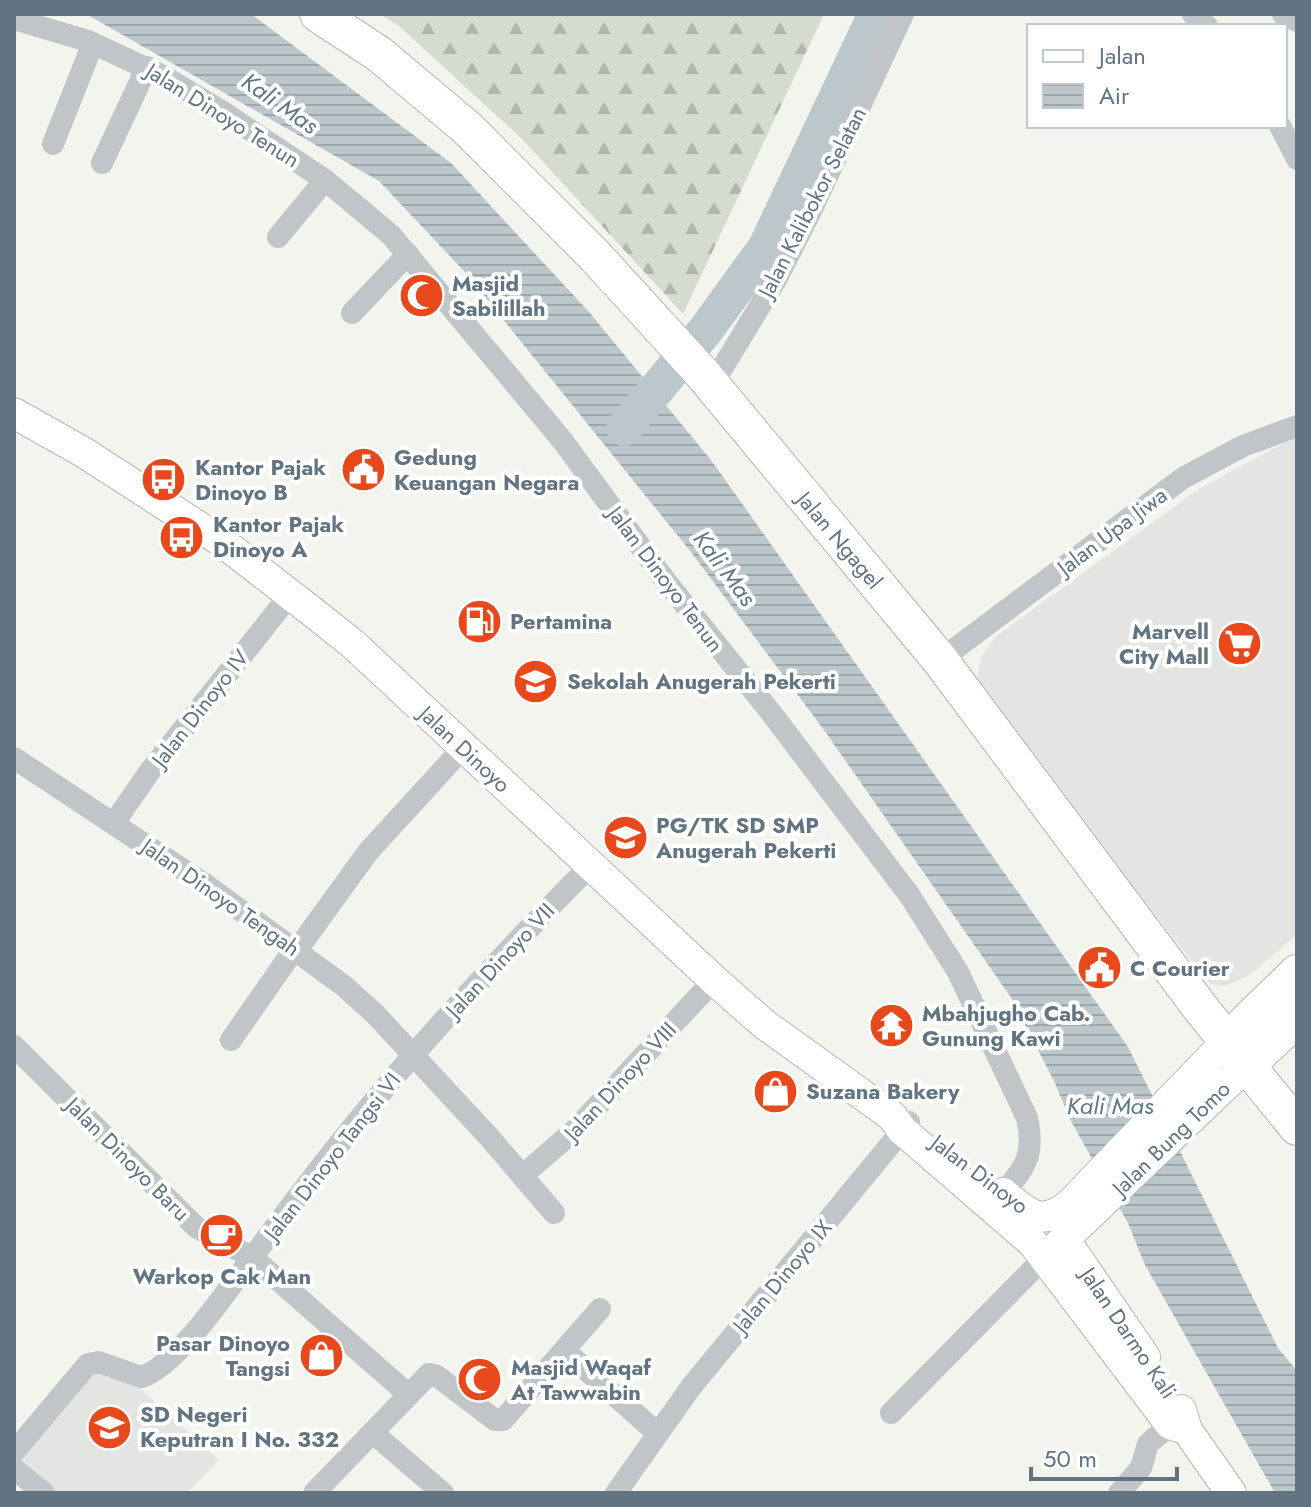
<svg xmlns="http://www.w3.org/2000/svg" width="1311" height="1507" viewBox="0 0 1311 1507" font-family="Jost,sans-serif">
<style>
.built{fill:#e4e5e3}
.forest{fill:url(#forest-firs)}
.water{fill:url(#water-rules)}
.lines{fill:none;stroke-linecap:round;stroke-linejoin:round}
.river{stroke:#bcc7cc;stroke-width:36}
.secondary-casing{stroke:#b3b9bc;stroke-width:32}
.trunk-casing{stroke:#b4b7ba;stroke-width:38}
.minor{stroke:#c1c5c8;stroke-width:22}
.secondary{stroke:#fff;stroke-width:30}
.trunk{stroke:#fff;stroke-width:36}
.labels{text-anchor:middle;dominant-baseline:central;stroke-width:8;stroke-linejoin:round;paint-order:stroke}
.street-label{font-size:22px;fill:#627481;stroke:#fff}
.poi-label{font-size:22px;font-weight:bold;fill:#627481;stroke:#fff;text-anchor:start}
.water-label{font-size:24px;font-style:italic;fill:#5e777f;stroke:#fff}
</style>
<defs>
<pattern id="forest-firs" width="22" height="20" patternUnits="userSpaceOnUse" patternTransform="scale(2)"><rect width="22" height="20" fill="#d5dbd0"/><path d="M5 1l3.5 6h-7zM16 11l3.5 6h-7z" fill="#b0b6ae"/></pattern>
<pattern id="water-rules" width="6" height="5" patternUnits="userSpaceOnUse" patternTransform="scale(2)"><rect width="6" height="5" fill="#bcc7cc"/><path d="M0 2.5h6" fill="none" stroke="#9ca6ab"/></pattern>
</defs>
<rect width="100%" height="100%" fill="#f4f4ef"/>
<!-- built -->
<path class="built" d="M1297 438V935L1247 977 1224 986 1210 984 984 698 977 680 981 657 995 637 1197 490 1286 442Z
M94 1364 133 1382 219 1460 187 1493H50L14 1464Z"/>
<!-- forest -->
<path class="forest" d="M380 14H824L683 314 521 138 399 26Z"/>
<!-- water -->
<path class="water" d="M86 14H251L451 163 589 312 711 460 1128 1047 1278 1348 1297 1371V1493H1275L1145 1265 1128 1223 1071 1121 1054 1081 1010 996 824 730 691 552 464 271 379 181Z"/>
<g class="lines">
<!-- river -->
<path class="river" d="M624 428 705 331 766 247 876 14"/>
<defs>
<path id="secondary" d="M14 413 83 452 221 541 319 617 354 645 714 980 764 1024 892 1116 902 1130 1033 1243 1170 1424 1187 1430
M1003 1193C1028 1213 1039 1228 1069 1205L1227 1041
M1065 1240 1145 1357
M1051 1252 1246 1066
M1181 1410 1187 1430 1231 1493"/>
<path id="trunk" d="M318 14 379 54 467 128 596 257 701 372 940 660 1202 1010 1297 1127
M1227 1041 1297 973
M1246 1066 1297 1018"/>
</defs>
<!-- secondary casing -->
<use href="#secondary" class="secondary-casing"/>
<!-- trunk casing -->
<use href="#trunk" class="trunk-casing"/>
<!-- minor -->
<path class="minor" d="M1193 14 1207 26
M1283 14 1297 21
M14 19 88 41 163 76 223 112 325 180 391 235 562 440 665 580 772 714 910 896 958 972 1027 1118C1035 1154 1026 1167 1003 1193
M1280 126 1297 159
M53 144 93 43
M102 163 147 67
M278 237 325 180
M352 313 408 254
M712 385 777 278 810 213 903 14
M940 660 1183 478 1243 446 1297 426
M14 758 206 885 344 986 376 1015 489 1137 554 1213
M114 823 150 771 290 595
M297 950 368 852 463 748
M231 1040 295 948
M14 1046 196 1227 253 1258 409 1395
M522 1176 576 1129 714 980
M564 1350 657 1433
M891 1413 1045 1257
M373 1433 443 1493
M14 1452 88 1364 99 1362 141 1377C171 1369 218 1304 237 1278 275 1227 312 1177 352 1128 426 1036 507 950 590 866
M14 1469 44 1493
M314 1493 429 1374 437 1376 495 1420H503L600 1309
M616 1493 691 1387 909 1122
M1119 1493 1141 1468 1148 1444 1181 1415"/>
<!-- secondary -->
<use href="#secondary" class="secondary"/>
<!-- trunk -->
<use href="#trunk" class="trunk"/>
</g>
<!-- icons -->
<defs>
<symbol id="mosque-disc" viewBox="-11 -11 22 22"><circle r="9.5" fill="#e7491c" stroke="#fff"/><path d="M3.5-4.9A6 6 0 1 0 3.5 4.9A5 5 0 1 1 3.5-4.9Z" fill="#fff"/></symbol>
<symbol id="civic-disc" viewBox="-11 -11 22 22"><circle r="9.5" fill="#e7491c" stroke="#fff"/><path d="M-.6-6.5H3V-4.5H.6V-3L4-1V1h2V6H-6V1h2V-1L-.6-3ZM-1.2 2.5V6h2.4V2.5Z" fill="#fff"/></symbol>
<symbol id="bus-disc" viewBox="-11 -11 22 22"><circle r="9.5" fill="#e7491c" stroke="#fff"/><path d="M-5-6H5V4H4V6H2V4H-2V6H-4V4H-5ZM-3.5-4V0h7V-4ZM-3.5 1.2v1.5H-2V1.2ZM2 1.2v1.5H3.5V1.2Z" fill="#fff"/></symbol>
<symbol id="fuel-disc" viewBox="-11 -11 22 22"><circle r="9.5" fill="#e7491c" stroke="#fff"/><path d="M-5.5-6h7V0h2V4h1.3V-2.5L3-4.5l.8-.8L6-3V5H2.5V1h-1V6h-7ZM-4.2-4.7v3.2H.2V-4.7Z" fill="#fff"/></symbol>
<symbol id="supermarket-disc" viewBox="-11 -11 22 22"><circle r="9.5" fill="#e7491c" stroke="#fff"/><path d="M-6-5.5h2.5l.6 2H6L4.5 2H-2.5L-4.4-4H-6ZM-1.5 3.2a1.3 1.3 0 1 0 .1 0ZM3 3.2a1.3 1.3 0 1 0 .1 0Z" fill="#fff"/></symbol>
<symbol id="school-disc" viewBox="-11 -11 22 22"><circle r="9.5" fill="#e7491c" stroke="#fff"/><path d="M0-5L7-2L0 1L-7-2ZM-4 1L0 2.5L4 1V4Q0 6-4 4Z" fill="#fff"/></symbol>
<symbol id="temple-disc" viewBox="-11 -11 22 22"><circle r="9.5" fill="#e7491c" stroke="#fff"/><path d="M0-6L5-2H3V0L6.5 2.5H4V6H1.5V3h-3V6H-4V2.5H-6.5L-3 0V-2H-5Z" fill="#fff"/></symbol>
<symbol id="shop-disc" viewBox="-11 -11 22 22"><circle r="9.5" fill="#e7491c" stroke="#fff"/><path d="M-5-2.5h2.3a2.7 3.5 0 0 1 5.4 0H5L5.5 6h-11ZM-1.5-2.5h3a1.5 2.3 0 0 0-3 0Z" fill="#fff"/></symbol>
<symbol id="cafe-disc" viewBox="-11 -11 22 22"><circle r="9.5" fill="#e7491c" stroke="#fff"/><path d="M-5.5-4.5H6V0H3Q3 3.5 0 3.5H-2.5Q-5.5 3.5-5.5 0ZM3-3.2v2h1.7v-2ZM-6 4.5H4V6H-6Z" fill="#fff"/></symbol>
</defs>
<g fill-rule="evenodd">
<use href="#mosque-disc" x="396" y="270" width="51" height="51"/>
<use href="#civic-disc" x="338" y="444" width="51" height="51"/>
<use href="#bus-disc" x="138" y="454" width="51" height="51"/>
<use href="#bus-disc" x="156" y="512" width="51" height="51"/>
<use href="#fuel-disc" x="454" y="596" width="51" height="51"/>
<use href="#supermarket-disc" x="1214" y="618" width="51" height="51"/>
<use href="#school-disc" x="510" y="656" width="51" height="51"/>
<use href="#school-disc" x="600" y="812" width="51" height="51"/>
<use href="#civic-disc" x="1074" y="942" width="51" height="51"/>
<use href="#temple-disc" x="866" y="1000" width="51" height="51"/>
<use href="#shop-disc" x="750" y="1066" width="51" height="51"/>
<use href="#cafe-disc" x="196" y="1210" width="51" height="51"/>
<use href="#shop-disc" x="296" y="1330" width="51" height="51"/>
<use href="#mosque-disc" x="454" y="1354" width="51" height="51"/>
<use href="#school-disc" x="84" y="1402" width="51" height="51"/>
</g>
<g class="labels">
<!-- street labels -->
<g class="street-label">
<text transform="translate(223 115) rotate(32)">Jalan Dinoyo Tenun</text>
<text transform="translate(812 202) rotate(-63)">Jalan Kalibokor Selatan</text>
<text transform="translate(1112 531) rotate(-37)">Jalan Upa Jiwa</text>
<text transform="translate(840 540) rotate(50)">Jalan Ngagel</text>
<text transform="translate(666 579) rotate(53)">Jalan Dinoyo Tenun</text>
<text transform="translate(200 708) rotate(-52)">Jalan Dinoyo IV</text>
<text transform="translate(465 749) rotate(43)">Jalan Dinoyo</text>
<text transform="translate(221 897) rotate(35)">Jalan Dinoyo Tengah</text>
<text transform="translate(500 960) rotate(-47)">Jalan Dinoyo VII</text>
<text transform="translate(620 1081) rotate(-47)">Jalan Dinoyo VIII</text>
<text transform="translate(1171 1138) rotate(-44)">Jalan Bung Tomo</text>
<text transform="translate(332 1156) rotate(-52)">Jalan Dinoyo Tangsi VI</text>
<text transform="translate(128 1159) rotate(45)">Jalan Dinoyo Baru</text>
<text transform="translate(980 1174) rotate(37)">Jalan Dinoyo</text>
<text transform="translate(782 1276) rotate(-50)">Jalan Dinoyo IX</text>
<text transform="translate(1129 1333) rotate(56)">Jalan Darmo Kali</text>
</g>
<!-- poi labels -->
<g class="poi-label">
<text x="452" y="283">Masjid<tspan x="452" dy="25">Sabilillah</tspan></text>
<text x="394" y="457">Gedung<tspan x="394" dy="25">Keuangan Negara</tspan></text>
<text x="195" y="467">Kantor Pajak<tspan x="195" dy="25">Dinoyo B</tspan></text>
<text x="213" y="524">Kantor Pajak<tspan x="213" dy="25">Dinoyo A</tspan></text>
<text x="510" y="621">Pertamina</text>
<text x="1209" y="631" text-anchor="end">Marvell<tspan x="1209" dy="25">City Mall</tspan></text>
<text x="567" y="681">Sekolah Anugerah Pekerti</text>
<text x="656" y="825">PG/TK SD SMP<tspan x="656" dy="25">Anugerah Pekerti</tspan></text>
<text x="1130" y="968">C Courier</text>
<text x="922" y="1013">Mbahjugho Cab.<tspan x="922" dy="25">Gunung Kawi</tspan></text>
<text x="806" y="1091">Suzana Bakery</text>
<text x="222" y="1276" text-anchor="middle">Warkop Cak Man</text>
<text x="290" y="1343" text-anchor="end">Pasar Dinoyo<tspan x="290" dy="25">Tangsi</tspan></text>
<text x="511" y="1367">Masjid Waqaf<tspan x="511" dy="25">At Tawwabin</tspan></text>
<text x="140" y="1414">SD Negeri<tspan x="140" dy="25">Keputran I No. 332</tspan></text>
</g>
<!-- water labels -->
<g class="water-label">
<text transform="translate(280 103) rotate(35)">Kali Mas</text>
<text transform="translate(725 568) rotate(53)">Kali Mas</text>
<text x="1110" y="1105">Kali Mas</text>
</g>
</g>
<!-- border -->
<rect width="1311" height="1507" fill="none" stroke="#627481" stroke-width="32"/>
<!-- legend -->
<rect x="1027" y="24" width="260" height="104" fill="#ffffff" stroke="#c0c7cd" stroke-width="2"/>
<rect x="1043" y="50" width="40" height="12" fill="#ffffff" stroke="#c0c7cd" stroke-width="2"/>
<text x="1099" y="64" font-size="24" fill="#627481">Jalan</text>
<rect x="1043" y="84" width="40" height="24" fill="url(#water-rules)" stroke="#c0c7cd" stroke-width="2"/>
<text x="1099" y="104" font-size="24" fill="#627481">Air</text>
<!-- scale -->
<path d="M1031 1467v12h146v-12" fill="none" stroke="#627481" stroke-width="4"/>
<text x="1043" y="1467" font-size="24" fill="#627481" stroke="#ffffff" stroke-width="6" paint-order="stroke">50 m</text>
</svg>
